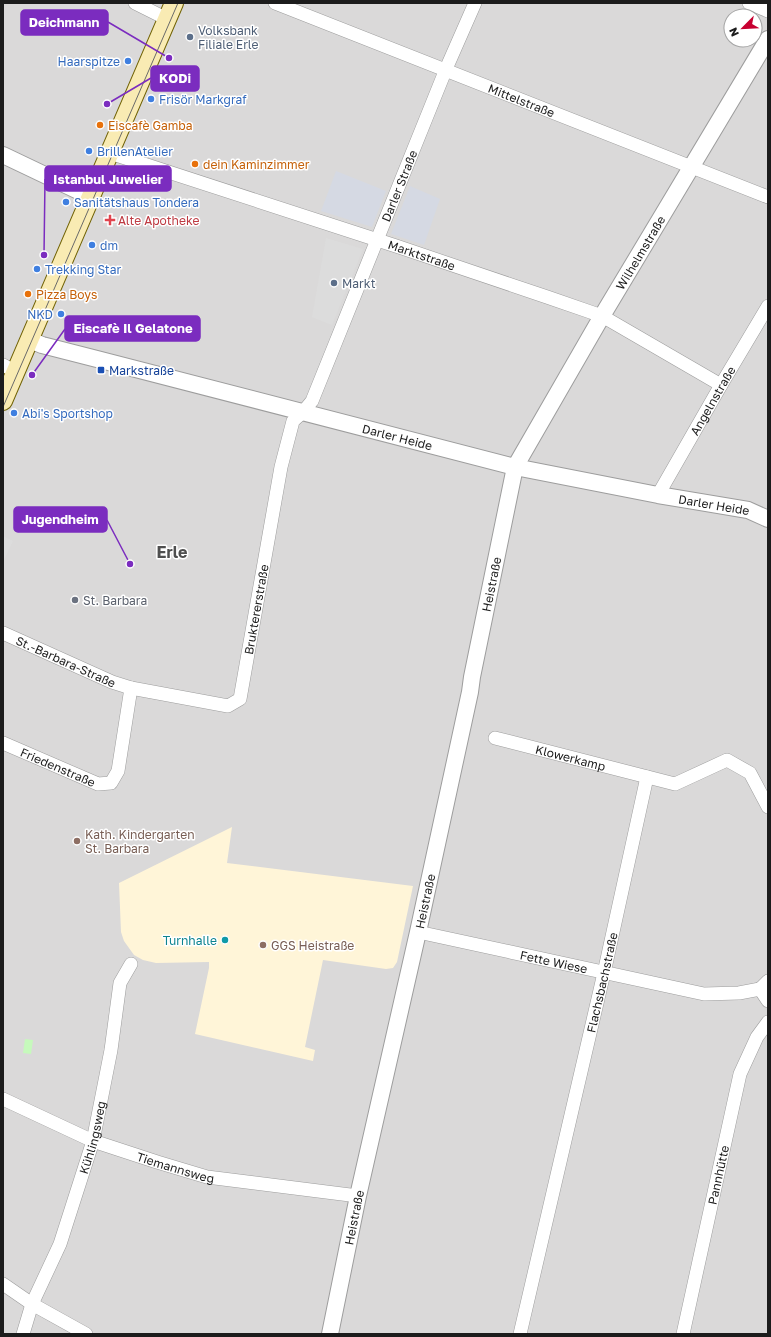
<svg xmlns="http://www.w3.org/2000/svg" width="771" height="1337" viewBox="0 0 771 1337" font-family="'Golos Text',sans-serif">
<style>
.residential{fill:#dad9d9;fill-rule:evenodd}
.education{fill:#fff5d8}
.park{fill:#c6f9bc}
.parking{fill:#dcdcdc}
.plaza{fill:#d5d9e3}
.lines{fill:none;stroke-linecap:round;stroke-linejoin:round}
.minor-casing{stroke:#9d9d9d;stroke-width:14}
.tertiary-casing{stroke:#9d9d9d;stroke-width:18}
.secondary-casing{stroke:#716204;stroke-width:20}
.minor{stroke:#fff;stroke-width:13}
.tertiary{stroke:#fff;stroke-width:16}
.secondary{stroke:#f9ebb3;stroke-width:18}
.tram{stroke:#6a6a6a;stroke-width:1}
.service-dot{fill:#5c6f8a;stroke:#fff;stroke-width:1.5}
.shop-dot{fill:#3f7fe0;stroke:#fff;stroke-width:1.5}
.food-dot{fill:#e8710a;stroke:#fff;stroke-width:1.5}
.health-dot{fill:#e0444e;stroke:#fff;stroke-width:1.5}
.transit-dot{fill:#1a4fb4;stroke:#fff;stroke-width:1.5}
.worship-dot{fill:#6b7280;stroke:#fff;stroke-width:1.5}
.education-dot{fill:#8d6e63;stroke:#fff;stroke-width:1.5}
.culture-dot{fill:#0f9aa8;stroke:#fff;stroke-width:1.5}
.labels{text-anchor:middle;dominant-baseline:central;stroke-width:3;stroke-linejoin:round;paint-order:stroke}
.service-label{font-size:12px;fill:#4e5e75;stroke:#fff;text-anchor:start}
.shop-label{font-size:12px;fill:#366cbe;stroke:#fff;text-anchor:start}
.street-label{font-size:12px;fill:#1c1c1c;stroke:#fff}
.food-label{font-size:12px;fill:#c56008;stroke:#fff;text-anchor:start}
.health-label{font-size:12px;fill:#be3a42;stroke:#fff;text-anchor:start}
.transit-label{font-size:12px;fill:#164399;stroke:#fff;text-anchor:start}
.worship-label{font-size:12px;fill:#5b616d;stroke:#fff;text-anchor:start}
.education-label{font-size:12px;fill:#785e54;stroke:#fff;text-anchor:start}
.culture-label{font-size:12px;fill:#0d838f;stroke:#fff;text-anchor:end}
.district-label{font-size:16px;font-weight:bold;fill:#4f4f4f;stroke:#fff}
.leader{fill:none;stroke:#7b2cbf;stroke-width:1.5}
.callout-dot{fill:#7b2cbf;stroke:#fff;stroke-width:1.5}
.callout{fill:#7b2cbf;stroke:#7b2cbf;stroke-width:1.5}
.callout-label{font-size:13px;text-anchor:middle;font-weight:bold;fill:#fff}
</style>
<rect width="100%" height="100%" fill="#ede6e1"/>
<!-- residential -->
<path class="residential" d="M3 3H768V1334H3ZM731 16H755V40H731Z"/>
<!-- education -->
<path class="education" d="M232 827 227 863 413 886 397 962 393 968 386 969 323 960 305 1047 315 1050 313 1061 195 1034 209 968V962L156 963 143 960 134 955 124 941 121 932 119 883Z"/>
<!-- park -->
<path class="park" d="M25 1039 33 1040 31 1054 23 1053Z"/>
<!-- parking -->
<path class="parking" d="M326 238 363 249 332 325 312 317Z
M3 536 13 541 3 562Z"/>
<!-- plaza -->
<path class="plaza" d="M336 171 386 191 372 227 321 211Z
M410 186 440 199 424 245 391 234Z"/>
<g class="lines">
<defs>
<g id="minor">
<path d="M135 3 167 19"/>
<path id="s1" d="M275 3 768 197"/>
<path d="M749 3 768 11"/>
<path id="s2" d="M110 153 396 246 547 297 602 316 721 385"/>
<path d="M3 365 16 372"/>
<path id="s3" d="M658 495 721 385 768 306"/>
<path id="s4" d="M3 633 112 682 131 688 228 706 240 699 281 467 293 421 303 412 312 401 446 69 475 3"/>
<path id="s5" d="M495 738 675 784 727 760 750 773 768 807"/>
<path id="s6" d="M3 743 98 784 111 783 118 771 131 688"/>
<path id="s7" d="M418 932 704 994 739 993 760 989"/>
<path d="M768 981 760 989 768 1001"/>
<path id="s8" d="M3 1099 93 1141 157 1162 207 1177 358 1196"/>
<path d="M3 1284 32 1304 86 1334"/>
<path id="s9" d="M23 1334 32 1304 60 1244 93 1141 111 1050 120 983 131 964"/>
<path id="s10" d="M520 1334 604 973 647 777"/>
<path id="s11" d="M683 1334 740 1074 757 1037 768 1022"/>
</g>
<g id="tertiary">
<path d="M3 155 91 197"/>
<path id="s12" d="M30 340 42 345 93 358 515 467 658 495 748 510 768 519"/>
<path id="s13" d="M330 1334 358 1196 418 932 470 692 472 677 515 467 602 316 768 39"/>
</g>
<path id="secondary" d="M3 401 174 3"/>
</defs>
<!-- minor casing -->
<use href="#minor" class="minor-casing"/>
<!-- tertiary casing -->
<use href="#tertiary" class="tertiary-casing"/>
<!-- secondary casing -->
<use href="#secondary" class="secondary-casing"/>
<!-- minor -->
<use href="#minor" class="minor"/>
<!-- tertiary -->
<use href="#tertiary" class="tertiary"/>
<!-- secondary -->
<use href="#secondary" class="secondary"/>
<!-- tram -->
<path class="tram" d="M3 407 178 3"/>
</g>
<!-- markers -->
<g class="service-dot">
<circle cx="190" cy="37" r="4"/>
<circle cx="334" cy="283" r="4"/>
</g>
<g class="shop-dot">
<circle cx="128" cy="61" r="4"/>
<circle cx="151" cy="99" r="4"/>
<circle cx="89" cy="151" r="4"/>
<circle cx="66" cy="202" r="4"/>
<circle cx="92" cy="245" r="4"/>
<circle cx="37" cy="269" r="4"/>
<circle cx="61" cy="314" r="4"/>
<circle cx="14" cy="413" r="4"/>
</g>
<g class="food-dot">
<circle cx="100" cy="125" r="4"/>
<circle cx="195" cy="164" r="4"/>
<circle cx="28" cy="294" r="4"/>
</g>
<path class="health-dot" d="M108 214h4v4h4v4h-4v4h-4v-4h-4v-4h4z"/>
<rect class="transit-dot" x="97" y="366" width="8" height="8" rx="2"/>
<circle class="worship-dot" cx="75" cy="600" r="4"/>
<g class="education-dot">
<circle cx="77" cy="841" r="4"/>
<circle cx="263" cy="945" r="4"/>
</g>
<circle class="culture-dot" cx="225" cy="940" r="4"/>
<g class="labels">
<!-- service labels -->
<g class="service-label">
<text x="198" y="30">Volksbank<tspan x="198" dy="14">Filiale Erle</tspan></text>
<text x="342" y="283">Markt</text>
</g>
<!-- shop labels -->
<g class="shop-label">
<text x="120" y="61" text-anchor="end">Haarspitze</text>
<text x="159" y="99">Frisör Markgraf</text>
<text x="97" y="151">BrillenAtelier</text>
<text x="74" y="202">Sanitätshaus Tondera</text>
<text x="100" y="245">dm</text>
<text x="45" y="269">Trekking Star</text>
<text x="53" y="314" text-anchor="end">NKD</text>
<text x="22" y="413">Abi's Sportshop</text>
</g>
<!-- street labels -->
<g class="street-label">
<text stroke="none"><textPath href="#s1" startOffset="265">Mittelstraße</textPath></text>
<text stroke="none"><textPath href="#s4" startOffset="795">Darler Straße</textPath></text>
<text stroke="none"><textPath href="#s13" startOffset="1135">Wilhelmstraße</textPath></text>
<text stroke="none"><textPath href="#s2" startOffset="328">Marktstraße</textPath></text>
<text stroke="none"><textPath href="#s3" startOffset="109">Angelnstraße</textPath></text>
<text stroke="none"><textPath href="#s12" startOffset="380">Darler Heide</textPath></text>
<text stroke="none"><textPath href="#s12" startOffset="704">Darler Heide</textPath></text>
<text stroke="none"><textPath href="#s13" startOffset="767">Heistraße</textPath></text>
<text stroke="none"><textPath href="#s4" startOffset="343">Bruktererstraße</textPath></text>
<text stroke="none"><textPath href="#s4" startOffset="69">St.-Barbara-Straße</textPath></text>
<text stroke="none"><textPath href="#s5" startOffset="78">Klowerkamp</textPath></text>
<text stroke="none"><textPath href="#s6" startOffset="60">Friedenstraße</textPath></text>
<text stroke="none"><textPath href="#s13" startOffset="443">Heistraße</textPath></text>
<text stroke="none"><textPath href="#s7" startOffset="139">Fette Wiese</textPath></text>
<text stroke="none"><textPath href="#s10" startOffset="361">Flachsbachstraße</textPath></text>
<text stroke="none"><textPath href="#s9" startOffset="209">Kühlingsweg</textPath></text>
<text stroke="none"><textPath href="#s8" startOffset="186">Tiemannsweg</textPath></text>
<text stroke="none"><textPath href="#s11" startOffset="163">Pannhütte</textPath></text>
<text stroke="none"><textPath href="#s13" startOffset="119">Heistraße</textPath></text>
</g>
<!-- food labels -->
<g class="food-label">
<text x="108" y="125">Eiscafè Gamba</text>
<text x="203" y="164">dein Kaminzimmer</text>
<text x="36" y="294">Pizza Boys</text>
</g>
<!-- health labels -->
<g class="health-label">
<text x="118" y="220">Alte Apotheke</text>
</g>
<!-- transit labels -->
<g class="transit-label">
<text x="109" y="370">Markstraße</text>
</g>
<!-- worship labels -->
<g class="worship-label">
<text x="83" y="600">St. Barbara</text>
</g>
<!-- education labels -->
<g class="education-label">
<text x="85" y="834">Kath. Kindergarten<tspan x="85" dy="14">St. Barbara</tspan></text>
<text x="271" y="945">GGS Heistraße</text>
</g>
<!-- culture labels -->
<g class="culture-label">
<text x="217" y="940">Turnhalle</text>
</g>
<!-- district labels -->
<g class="district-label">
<text x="172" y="552">Erle</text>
</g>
</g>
<!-- callouts -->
<path class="leader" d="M169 58L108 22M107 104L151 78M44 255L45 179M32 375L65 329M130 564L107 520"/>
<g class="callout-dot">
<circle cx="169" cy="58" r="4"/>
<circle cx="107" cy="104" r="4"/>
<circle cx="44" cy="255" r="4"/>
<circle cx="32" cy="375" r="4"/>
<circle cx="130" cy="564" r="4"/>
</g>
<g class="callout">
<rect x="21" y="10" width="87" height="25" rx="4"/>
<rect x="151" y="66" width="48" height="25" rx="4"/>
<rect x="45" y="166" width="126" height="25" rx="4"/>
<rect x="65" y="316" width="135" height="25" rx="4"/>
<rect x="14" y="507" width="93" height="25" rx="4"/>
</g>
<g class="callout-label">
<text x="64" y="27">Deichmann</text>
<text x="175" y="83">KODi</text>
<text x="108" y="184">Istanbul Juwelier</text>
<text x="133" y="333">Eiscafè Il Gelatone</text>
<text x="60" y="524">Jugendheim</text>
</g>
<!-- border -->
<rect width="771" height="1337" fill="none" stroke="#1c1c1c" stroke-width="8"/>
<!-- north arrow -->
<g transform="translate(743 28) rotate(246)"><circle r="19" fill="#ffffff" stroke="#a4a4a4"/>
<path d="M0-3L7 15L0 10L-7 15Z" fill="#c70031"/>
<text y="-6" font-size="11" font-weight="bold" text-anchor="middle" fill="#1c1c1c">N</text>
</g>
</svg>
